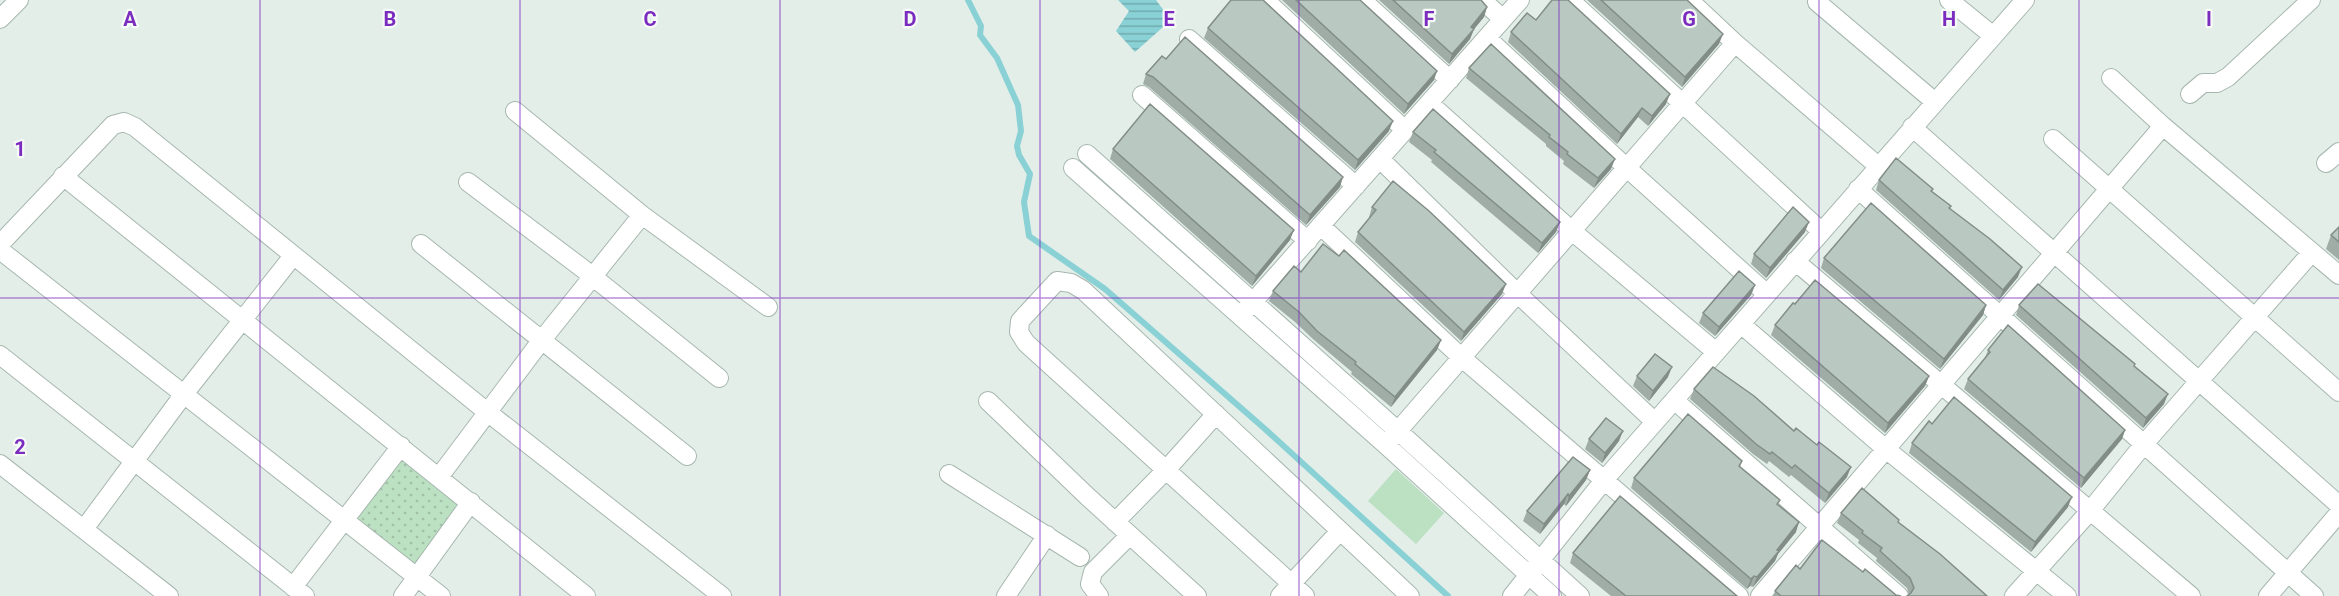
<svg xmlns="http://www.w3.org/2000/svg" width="2339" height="596" viewBox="0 0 2339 596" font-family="Roboto,sans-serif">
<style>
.park{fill:url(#park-dots)}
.pitch{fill:#bce0c2}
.water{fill:url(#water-rules)}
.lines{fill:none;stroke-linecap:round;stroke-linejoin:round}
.stream{stroke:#8ad1d5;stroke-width:6}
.street-casing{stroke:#a6b7af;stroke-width:20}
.street{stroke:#fff;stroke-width:18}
.wall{fill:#9fada6}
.shaded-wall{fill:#828d87}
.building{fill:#b9c9c1;stroke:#828d87;stroke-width:1.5}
.grid{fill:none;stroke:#7b2cbf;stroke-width:1.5;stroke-opacity:0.55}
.grid-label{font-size:20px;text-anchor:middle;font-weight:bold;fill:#7b2cbf;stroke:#f5faf7;stroke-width:4.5;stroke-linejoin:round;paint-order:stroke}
</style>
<defs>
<pattern id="park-dots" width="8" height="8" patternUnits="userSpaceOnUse" patternTransform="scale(1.5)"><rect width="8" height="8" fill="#bce0c2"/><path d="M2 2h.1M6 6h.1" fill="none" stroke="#a1c1a7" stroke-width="1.8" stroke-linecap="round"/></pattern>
<pattern id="water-rules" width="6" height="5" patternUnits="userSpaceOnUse" patternTransform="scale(1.5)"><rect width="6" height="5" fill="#8ad1d5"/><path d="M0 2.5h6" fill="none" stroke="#70abae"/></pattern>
</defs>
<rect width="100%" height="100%" fill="#e4eee9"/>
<!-- park -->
<path class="park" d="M401 446 471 502 416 577 344 520Z"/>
<!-- pitch -->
<path class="pitch" d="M1396 469 1444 513 1416 544 1368 501Z"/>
<!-- water -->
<path class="water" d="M1118 0H1156L1171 20 1135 52 1116 31 1129 11Z"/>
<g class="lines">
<!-- stream -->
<path class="stream" d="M968 0 981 26 980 35 997 58 1018 105 1021 131 1017 146 1019 155 1030 174 1024 202 1029 236 1105 289 1265 429 1448 596"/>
<defs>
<path id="street" d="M1265 0 1405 130
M1362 0 1450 80
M1482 0 1503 19
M1570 0 1821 231
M1689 0 1735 43 1878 166
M1949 0 1992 35
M1817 2 1935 102
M0 19 19 0
M1487 38 1627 168 1767 294
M1189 39 1356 186
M2111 78 2163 126 2339 275
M2190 94 2203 83H2217L2228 77 2311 0
M1142 95 1308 241
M1429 103 1572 231 1716 352
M515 111 642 215 768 307
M1912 127 2339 505
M2053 139 2339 392
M1087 154 1398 431 1580 596
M1380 159 1518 294 1655 422
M2326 163 2339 152
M1073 168 1386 445 1552 596
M63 176 586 596
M468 182 582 268 719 378
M1858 189 2314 596
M1321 226 1462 358 1739 596
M0 244 113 125 124 122 135 127 486 411 722 596
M421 244 687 456
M0 250 441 596
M1795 261 2191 596
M1245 311 1520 0
M1742 325 1887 450 2067 596
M0 355 305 596
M1674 400 1899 596
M988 401 1088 497 1197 596
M1390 440 1735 43
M0 464 169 596
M949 474 1080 557
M439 477 541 341 642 215
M1115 522 1166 470 1216 414
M84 529 184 394 293 256
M293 587 401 446
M403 596 471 502
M1006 596 1047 535
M1099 596 1090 584 1093 572 1130 535
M1280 596 1340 531
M1305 596 1026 343 1019 332 1020 321 1057 281 1071 283 1083 290 1410 596
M1512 596 1605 479 2025 0
M1760 596 2163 126
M2014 596 2090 511 2144 444 2312 252
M2268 596 2339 513"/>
</defs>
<!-- street casing -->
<use href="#street" class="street-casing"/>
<!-- street -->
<use href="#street" class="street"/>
</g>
<!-- wall -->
<path class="wall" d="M1282 0H1360L1434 80 1404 114Z
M1379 0H1481L1487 7 1484 17 1474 29 1470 39 1449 64Z
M1587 0H1687L1719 44 1682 87Z
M1536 20 1666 104 1648 126 1638 117 1617 144 1508 42 1511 32Z
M1208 28 1389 131 1355 170 1204 38Z
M1162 56 1340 187 1306 225 1149 87 1143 84 1146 74Z
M1469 68 1611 169 1594 188 1563 164 1564 161 1546 146V144L1466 78Z
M1413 132 1560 222 1556 232 1538 253 1431 162 1432 160 1409 142Z
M1113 149 1290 240 1252 286 1110 159Z
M1879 180 1933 189 1932 191 1951 206 1950 208 2018 277 1999 300 1876 190Z
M1372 207 1502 294 1461 341 1355 242 1358 232 1370 218 1369 217Z
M2339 227V260L2326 249 2331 235Z
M1805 232 1766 278 1751 264 1754 254Z
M1824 258 1986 305 1983 315 1940 369 1821 268Z
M1301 272 1441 340 1437 350 1391 407 1351 374 1352 372 1314 340 1295 322 1269 301 1273 291Z
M1755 285 1751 295 1715 336 1699 323 1703 313Z
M2019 305 2135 364 2134 366 2164 404 2143 428 2016 315Z
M1775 325 1929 376 1925 386 1885 433 1771 335Z
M1988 350 2125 430 2122 439 2081 488 1964 389 1968 379 1985 358Z
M1637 376 1668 377 1649 401 1633 386Z
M1694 389 1847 477 1825 503 1791 475 1789 477 1769 461 1767 464 1753 454 1690 399Z
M1932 424 2068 507 2031 552 1909 453 1912 443Z
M1589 439 1619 441 1602 463 1585 449Z
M1742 461 1740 467 1778 505 1796 532 1778 554 1775 561 1753 587 1750 586 1747 589 1631 488 1634 478Z
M1590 470 1586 480 1566 506 1564 504 1540 534 1523 521 1527 511Z
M1841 513 1898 523 1987 596 1909 595 1907 588 1876 561 1877 558 1858 543 1859 540 1837 523Z
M1573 553 1737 596H1611L1570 563Z
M1800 569 1863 572 1896 595 1901 596H1773L1775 591Z"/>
<!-- shaded-wall -->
<path class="shaded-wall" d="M1487 7 1484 17 1470 34 1474 29 1470 39 1449 64 1452 54 1471 27Z
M1723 34 1719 44 1682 87 1685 77Z
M1437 71 1434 80 1404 114 1408 104Z
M1670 94 1666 104 1648 126 1652 116Z
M1642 108 1638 117 1617 144 1621 134Z
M1393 121 1389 131 1355 170 1358 160Z
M1615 159 1611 169 1594 188 1598 178Z
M1343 177 1340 187 1306 225 1310 215Z
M1560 222 1556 232 1538 253 1542 243Z
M1809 222 1805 232 1766 278 1770 268Z
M1294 230 1290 240 1252 286 1256 276Z
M2022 267 2018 277 1999 300 2003 290Z
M1506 284 1502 294 1461 341 1464 332Z
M1755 285 1751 295 1715 336 1719 327Z
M1986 305 1983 315 1940 369 1944 359Z
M1441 340 1437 350 1391 407 1395 397Z
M1672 367 1668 377 1649 401 1653 391Z
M1929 376 1925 386 1885 433 1888 423Z
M2168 394 2164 404 2143 428 2146 418Z
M2125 430 2122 439 2081 488 2084 478Z
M1623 431 1619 441 1602 463 1605 453Z
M1851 467 1847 477 1825 503 1829 493Z
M1590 470 1586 480 1566 506 1569 496Z
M1568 494 1564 504 1540 534 1544 524Z
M2072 497 2068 507 2031 552 2035 542Z
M1799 522 1796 532 1778 554 1775 561 1753 587 1757 577Z
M1754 576 1750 586 1747 589 1751 579Z"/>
<!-- building -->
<path class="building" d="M1231 0H1263L1393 121 1358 160 1208 28Z
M1296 0H1360L1437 71 1408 104Z
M1393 0H1481L1487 7 1471 27 1474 29 1452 54Z
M1552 0H1568L1670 94 1652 116 1642 108 1621 134 1511 32 1527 13 1536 20Z
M1601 0H1687L1723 34 1685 77Z
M1185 37 1343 177 1310 215 1153 77 1146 74 1162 56 1166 59Z
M1491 44 1615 159 1598 178 1567 154 1568 152 1549 137 1550 135 1469 68Z
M1150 104 1294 230 1256 276 1113 149Z
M1433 109 1560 222 1542 243 1434 152 1436 150 1413 132Z
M1896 158 1933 189 1931 191 1951 206 1949 208 1990 239 2022 267 2003 290 1879 180Z
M1393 181 1429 211 1506 284 1464 332 1358 232 1376 210 1372 207Z
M1871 203 1986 305 1944 359 1824 258Z
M1793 207 1809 222 1770 268 1754 254Z
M2339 227V242L2331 235Z
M1323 244 1339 256 1344 250 1441 340 1395 397 1355 364 1356 362 1317 331 1299 312 1273 291 1294 266 1301 272Z
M1739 271 1755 285 1719 327 1703 313Z
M1815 280 1929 376 1888 423 1775 325 1793 303 1795 304Z
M2038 284 2135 364 2134 366 2168 394 2146 418 2019 305Z
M2008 325 2125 430 2084 478 1968 379 1990 352 1988 350Z
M1655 354 1672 367 1653 391 1637 376Z
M1713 367 1754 396 1794 431 1796 428 1817 445 1819 442 1851 467 1829 493 1795 465 1792 468 1772 452 1770 454 1756 444 1694 389Z
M1954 397 2072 497 2035 542 1912 443 1929 421 1932 424Z
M1688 414 1742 461 1739 466 1780 500 1777 504 1799 522 1777 550 1779 551 1757 577 1754 576 1751 579 1634 478Z
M1606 418 1623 431 1605 453 1589 439Z
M1573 457 1590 470 1569 496 1568 494 1544 524 1527 511Z
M1862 488 1899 520 1898 522 1940 554 1987 596H1907L1911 593 1914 588 1910 578 1880 551 1882 548 1862 533 1863 531 1841 513Z
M1620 496 1737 596H1626L1573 553Z
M1822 540 1863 572 1865 569 1896 595 1901 596H1780V595L1775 591 1796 565 1800 569Z"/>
<!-- grid -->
<path class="grid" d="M260 0V596M520 0V596M780 0V596M1040 0V596M1299 0V596M1559 0V596M1819 0V596M2079 0V596M0 298H2339"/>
<g class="grid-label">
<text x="130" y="26">A</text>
<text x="390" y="26">B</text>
<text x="650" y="26">C</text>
<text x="910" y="26">D</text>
<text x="1169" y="26">E</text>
<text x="1429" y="26">F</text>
<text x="1689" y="26">G</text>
<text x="1949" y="26">H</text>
<text x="2209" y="26">I</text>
<text x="20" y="156">1</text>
<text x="20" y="454">2</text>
</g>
</svg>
